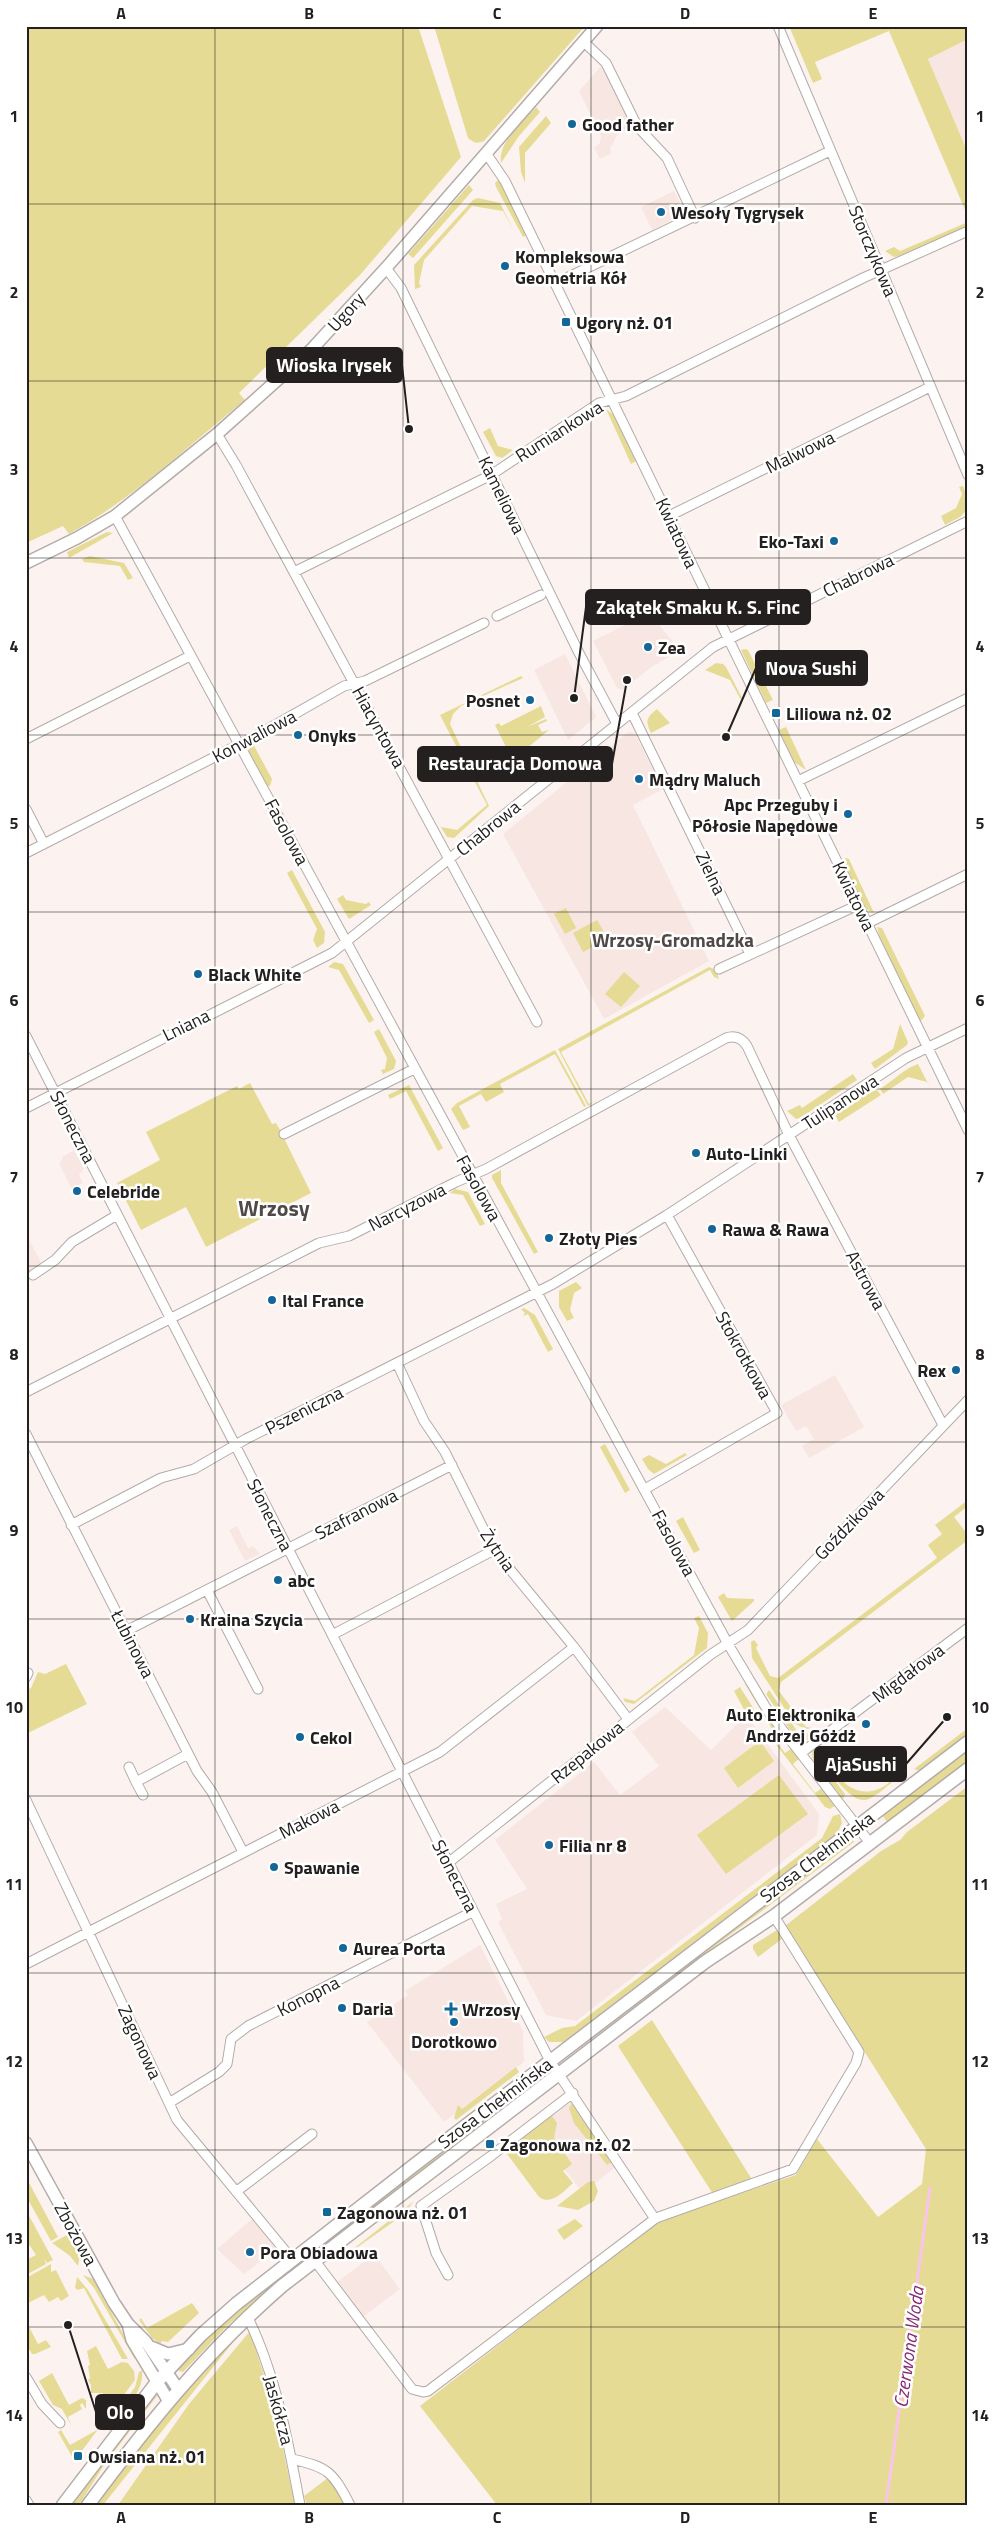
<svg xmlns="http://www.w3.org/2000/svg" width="994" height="2531" viewBox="0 0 994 2531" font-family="'Titillium Web',sans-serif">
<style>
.built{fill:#f7e6e1}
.green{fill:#e6db94}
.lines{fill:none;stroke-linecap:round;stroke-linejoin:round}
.stream{stroke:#f9c5eb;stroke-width:3}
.minor-casing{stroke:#b3aba8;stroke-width:11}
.tertiary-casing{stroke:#b3aba8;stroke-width:14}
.secondary-casing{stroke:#b3aba8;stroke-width:15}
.minor{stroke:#fff;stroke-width:9}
.tertiary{stroke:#fff;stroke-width:11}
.secondary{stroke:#fff;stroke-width:12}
.grid{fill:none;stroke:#23201f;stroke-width:1;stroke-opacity:0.55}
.poi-dot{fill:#146698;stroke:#fff;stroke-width:2}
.labels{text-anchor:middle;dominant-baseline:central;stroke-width:5;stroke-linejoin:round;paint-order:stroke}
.poi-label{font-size:18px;font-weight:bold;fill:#23201f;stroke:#fff;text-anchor:start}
.street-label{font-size:18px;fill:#23201f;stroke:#fff}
.neighbourhood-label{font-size:19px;font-weight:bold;fill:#504947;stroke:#fff}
.water-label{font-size:19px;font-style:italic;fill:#892878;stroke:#fff}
.district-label{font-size:22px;font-weight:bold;fill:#504947;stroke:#fff}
.leader{fill:none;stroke:#23201f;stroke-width:2}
.callout-dot{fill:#23201f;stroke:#fff;stroke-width:2}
.callout{fill:#23201f;stroke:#23201f;stroke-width:2}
.callout-label{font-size:19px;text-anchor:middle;font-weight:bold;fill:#fff}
.neatline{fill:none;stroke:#23201f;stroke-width:2}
.grid-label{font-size:16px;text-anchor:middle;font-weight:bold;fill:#23201f}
</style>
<rect width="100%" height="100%" fill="#fcf3f0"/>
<!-- built -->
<path class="built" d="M968 39V153L928 59Z
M602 65 633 127 617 135 610 149 612 153 600 159 594 148 600 143 601 136 579 91Z
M674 191 681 205 677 217 652 230 641 207Z
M649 613 680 650 650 668 623 690 617 688 593 641Z
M565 654 596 717 568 740 534 670Z
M631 732 635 734 663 789 633 805 709 961 604 1019 503 834 627 733Z
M74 1150 84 1169 79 1175 83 1183 71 1188 59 1163 62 1161V1157Z
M26 1234 43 1266 26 1274Z
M835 1375 864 1427 809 1458 802 1446 814 1439 806 1426 796 1431 781 1405Z
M237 1526 248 1548 253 1546 260 1554 245 1561 229 1530Z
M665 1707 711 1750 746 1715 819 1814 817 1835 576 2021 546 2015 498 1922 502 1919 496 1904 527 1889 495 1840 594 1762 620 1795 659 1766 632 1732Z
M480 1945 523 2031 524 2062 444 2122 367 2022 408 1995 405 1991Z
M574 2100 617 2166 583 2193 534 2130Z
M252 2219 276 2249 244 2274 217 2249Z
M374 2254 400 2289 363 2317 336 2283Z"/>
<!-- green -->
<path class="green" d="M26 26H418L461 157 360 275 239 393 245 400C187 447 134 498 69 534L63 526 26 543Z
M434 26H585L484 141C477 144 474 143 468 138Z
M789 26H964L968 39 928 59 968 153V217L889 31 815 62 822 79 813 83Z
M536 107 540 112 519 136 501 163C498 141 523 122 536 107Z
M546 116 551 123 525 153V183L521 172 519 147Z
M498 180 503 185 527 235 523 237 496 187 495 183Z
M469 185 473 190 413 258 408 254Z
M478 198 500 203 514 231 503 211 472 206 424 260 419 283 421 287 415 289 414 265 473 200Z
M968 222V226L899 256 894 257 885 251 894 247 900 251Z
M606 409 615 416 636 461 631 464Z
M490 428 498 446 513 450 502 458 496 456 483 432Z
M963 486 968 498V509L960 517 945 525 941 516 956 508 962 494 959 487Z
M107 532 113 533 69 558 67 552Z
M90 556 124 563 133 578 128 580 120 566 84 562 82 559Z
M745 649 748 650 773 700 766 703 741 650Z
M716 663 723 664 726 667 742 698 741 700 730 680 705 670Z
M521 676 523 678 461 706 453 714 450 724 489 806 454 838 447 837 436 819 441 827 457 830 487 805 440 715Z
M541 706 545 717 527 727 546 719 547 721 538 725 542 732 549 730 515 758 518 763 515 765 495 725 499 723 501 726Z
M657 709 670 723 651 733C645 721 646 718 657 709Z
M786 727 806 770 794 762 779 730Z
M252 742 272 779 270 786H267L249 753V745Z
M846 858 849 859 874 913 866 909 843 862Z
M292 870 325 932 324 943 317 948 313 940 317 929 287 873Z
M343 895 346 900 366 904 369 902 371 905 349 919 337 899Z
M566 908 576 928 565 934 554 914Z
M597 920 608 939 583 952 573 933Z
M877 927 882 928 925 1016 920 1022 879 935Z
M334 962 343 964 374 1020 369 1023 339 970 328 967Z
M709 967 716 970 719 979 714 977 710 970 561 1052 589 1104 594 1102 588 1106 558 1049Z
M624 972 640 986 621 1007 605 994Z
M900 1024 908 1042 907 1045 875 1069 871 1063 893 1049Z
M379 1029 396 1061 394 1069 383 1074 381 1070 385 1069 387 1058 374 1032Z
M555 1050 586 1106 580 1109 584 1107 555 1054 500 1084 504 1092 486 1102 481 1094 459 1106 470 1127 463 1130 451 1109 457 1103Z
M918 1064 933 1093 927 1082 908 1077 883 1094 880 1089C893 1081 905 1068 918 1064Z
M853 1074 857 1080 800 1118 796 1119 787 1111 800 1105 802 1108Z
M250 1083 272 1124 276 1123 280 1130 311 1193 206 1247 186 1207 141 1230 117 1183 160 1160 146 1132 237 1086 239 1089Z
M409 1085 443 1148 438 1151 406 1091 390 1099 388 1095Z
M877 1090 881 1095 839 1122 835 1115 868 1093Z
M501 1170V1183L538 1252 534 1254 492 1178V1175Z
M455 1189 468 1192 485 1224 480 1226 463 1195 450 1193Z
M576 1282 582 1288 574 1293 570 1310 574 1318 567 1321 559 1307V1291Z
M524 1308 535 1315 553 1349 548 1352 528 1314 523 1316 525 1313 521 1309Z
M605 1444 630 1490 625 1493 600 1447Z
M685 1453 687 1455 654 1474 648 1469 642 1459 649 1455 666 1464Z
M968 1500V1506L954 1517 968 1535V1540L781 1682 779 1691 806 1727 813 1728 805 1729 794 1723 752 1658 751 1642 754 1640 758 1645 756 1648 770 1676 778 1678 937 1558 928 1545 942 1534 935 1525Z
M683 1517 700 1550 694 1553 676 1521Z
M724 1593 727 1598 754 1599V1601L732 1621 718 1597Z
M699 1616 708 1633 707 1648 634 1704 625 1702 623 1698 635 1701 694 1655 699 1628 694 1618Z
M66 1664 87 1704 26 1734V1690L31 1688 38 1672 45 1674Z
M745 1684H748L785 1739 779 1745 785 1753 792 1748 800 1758 793 1764 815 1793 822 1788 836 1805 830 1809 825 1807 777 1746 770 1725Z
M740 1687 757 1714 749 1719 734 1691Z
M769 1690 797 1731 807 1733 811 1738 804 1741 795 1737 766 1694Z
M968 1728V1734L920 1771 914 1769Z
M760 1741 774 1761 738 1788 724 1768Z
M817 1747 818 1759 845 1794 843 1799 813 1760 812 1752Z
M821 1750C834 1772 850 1802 881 1788 889 1784 895 1775 903 1773 893 1781 881 1793 869 1799 851 1807 829 1769 821 1758Z
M968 1750V1760L887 1822 882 1815Z
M779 1775 808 1814 726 1874 697 1835Z
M968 1786V2505H497L420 2406 660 2220 796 2175 817 2139 878 2217 922 2184 926 2149 785 1926 881 1851 900 1840 907 1832Z
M840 1814 842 1823 838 1832 563 2042H549L544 2037 562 2028 575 2026 822 1838 833 1816Z
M852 1839 854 1842 567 2057 568 2055Z
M777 1930 783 1938 758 1957 753 1949V1945Z
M652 2020 753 2181 713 2194 618 2046Z
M516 2067 519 2072 456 2120 454 2118 458 2105 462 2109Z
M526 2088 527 2089 283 2277 282 2275Z
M574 2100 614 2161 607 2165 574 2123 569 2108Z
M563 2105 552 2116 557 2123 554 2138 572 2164 563 2171 573 2183C564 2191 552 2206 539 2197L504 2150Z
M26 2177 58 2237 51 2241 26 2196Z
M594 2181 598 2191 594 2201 578 2210 557 2206 588 2182Z
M414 2201 403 2215 338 2261Z
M26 2210 53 2260 47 2263 44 2259 46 2264 26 2275V2260L36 2255 26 2240Z
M575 2219 583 2226 564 2240 557 2230Z
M67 2235 80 2255 78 2266 70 2256 52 2243Z
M51 2264V2272L56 2270 69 2296 61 2301 58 2297 49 2302 44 2295 26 2304V2294L29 2292 26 2278Z
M83 2275 93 2279 138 2361 134 2358 94 2288Z
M77 2277 88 2290 128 2359H122L84 2288 78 2290 75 2288Z
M274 2281 276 2283 228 2325 183 2372 179 2371V2368L225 2321Z
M192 2303 199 2313 168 2342 162 2341 160 2344 152 2338 139 2320 141 2318 147 2328Z
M26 2321 38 2344 46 2340 51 2347 35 2354H32L26 2344Z
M242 2331 103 2505H96L174 2402Z
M250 2331 274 2407 295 2505H118L189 2404Z
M96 2346 108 2369 122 2362 128 2363 134 2371 135 2380 75 2460H74L58 2432 61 2430 70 2445 97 2430 99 2427 95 2421H103V2393H91V2385L88 2380 90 2378 88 2366 90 2365 87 2351Z
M142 2370C145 2395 120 2412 104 2429L135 2387 139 2372Z
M52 2373 69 2405 82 2398 86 2400V2409L82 2403 80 2405 82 2409 68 2417 71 2425 62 2409 53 2405 39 2381Z
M156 2394 157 2396 106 2462 79 2505H71Z
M329 2477 332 2478 345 2505H307L304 2496Z"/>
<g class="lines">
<!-- stream -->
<path class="stream" d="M886 2505 930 2188"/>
<defs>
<path id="minor" d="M778 26 968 475
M583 41 606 63 637 126 667 158 695 218
M486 153 505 181C661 497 814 814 968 1130
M386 268 401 288 579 653 617 724
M556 283 830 151
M217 434 236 465 537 1022
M115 516 728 1644 768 1711 870 1843
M669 516 930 387
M294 572 491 475 599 403 626 396 863 278 968 231
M497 616 541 595
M632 713 750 954
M26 739 190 656
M798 781 968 698
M26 809 44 844
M26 853 252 738 344 686 365 681 484 623
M868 923 968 874
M719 969 858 905
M26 1036 550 2061 655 2219
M26 1108 332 953 713 647 968 521
M284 1134 414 1069
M33 1275 55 1260 72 1242 117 1215
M397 1363 424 1421 445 1452 494 1550 574 1647 628 1719
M26 1392 319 1243 349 1236 456 1182 486 1169 726 1038C735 1035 742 1038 747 1046L789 1135 943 1425
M26 1434 197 1771 212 1792 243 1852
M645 1489 777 1413 667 1215
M71 1525 161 1478 194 1469 246 1439 553 1284 667 1215 906 1058 968 1028
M207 1590 258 1689
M126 1631 452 1465
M332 1635 494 1550
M26 1677 28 1673
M801 1753 968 1628
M129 1767 136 1782
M143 1795 136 1782 188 1754
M26 1800 177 2120 292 2259
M448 1863 710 1655 748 1630 968 1400
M26 1964 440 1752 574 1647
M169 2103 219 2072 227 2064 231 2039 248 2026 472 1912
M237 2191 312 2134
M315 2261 412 2389 423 2392 428 2391 656 2218 793 2169 856 2063 859 2052 774 1916
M448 2275 436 2253 421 2206 491 2156 573 2093
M247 2316C275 2371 289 2445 300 2505
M26 2377 42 2404 60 2423
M292 2459C328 2467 333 2472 350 2505
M26 2500 29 2505"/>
<path id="tertiary" d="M26 563 77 538 115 516 217 434 312 349 386 268 597 26
M26 2143 114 2303 128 2324 146 2342 178 2389
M128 2324 132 2340 168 2400
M151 2347 168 2354 189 2349"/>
<path id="secondary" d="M63 2505 157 2382 201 2335 236 2304 413 2166 968 1742
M88 2505C149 2423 205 2353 282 2286L705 1962 774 1916 968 1769"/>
</defs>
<!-- minor casing -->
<use href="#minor" class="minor-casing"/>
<!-- tertiary casing -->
<use href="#tertiary" class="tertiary-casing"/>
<!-- secondary casing -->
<use href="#secondary" class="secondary-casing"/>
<!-- minor -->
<use href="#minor" class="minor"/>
<!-- tertiary -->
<use href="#tertiary" class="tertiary"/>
<!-- secondary -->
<use href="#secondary" class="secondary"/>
</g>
<!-- grid -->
<path class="grid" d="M215 26V2505M403 26V2505M591 26V2505M779 26V2505M26 204H968M26 381H968M26 558H968M26 735H968M26 912H968M26 1089H968M26 1266H968M26 1442H968M26 1619H968M26 1796H968M26 1973H968M26 2150H968M26 2327H968"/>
<!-- markers -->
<g class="poi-dot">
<circle cx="572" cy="124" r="5"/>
<circle cx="661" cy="212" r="5"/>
<circle cx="505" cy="266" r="5"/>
<rect x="561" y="317" width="10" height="10" rx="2.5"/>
<circle cx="834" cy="541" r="5"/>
<circle cx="648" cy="647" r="5"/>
<circle cx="530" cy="700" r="5"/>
<rect x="771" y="708" width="10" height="10" rx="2.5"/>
<circle cx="298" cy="735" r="5"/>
<circle cx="639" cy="779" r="5"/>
<circle cx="848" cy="814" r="5"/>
<circle cx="198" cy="974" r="5"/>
<circle cx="696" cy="1153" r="5"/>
<circle cx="77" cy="1191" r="5"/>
<circle cx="712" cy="1229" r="5"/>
<circle cx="549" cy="1238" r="5"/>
<circle cx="272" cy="1300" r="5"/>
<circle cx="956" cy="1370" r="5"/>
<circle cx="278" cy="1580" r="5"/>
<circle cx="190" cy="1619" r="5"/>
<circle cx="866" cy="1724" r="5"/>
<circle cx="300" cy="1737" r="5"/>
<circle cx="549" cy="1845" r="5"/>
<circle cx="274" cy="1867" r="5"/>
<circle cx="343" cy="1948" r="5"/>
<circle cx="342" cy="2008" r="5"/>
<path d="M448.5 2001.5h5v5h5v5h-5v5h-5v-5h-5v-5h5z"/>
<circle cx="454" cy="2022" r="5"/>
<rect x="485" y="2139" width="10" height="10" rx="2.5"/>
<rect x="322" y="2207" width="10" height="10" rx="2.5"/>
<circle cx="250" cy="2252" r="5"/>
<rect x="73" y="2451" width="10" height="10" rx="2.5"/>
</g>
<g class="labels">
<!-- poi labels -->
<g class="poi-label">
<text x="582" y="124">Good father</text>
<text x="671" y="212">Wesoły Tygrysek</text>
<text x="515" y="256">Kompleksowa<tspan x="515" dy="21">Geometria Kół</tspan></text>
<text x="576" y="322">Ugory nż. 01</text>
<text x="824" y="541" text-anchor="end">Eko-Taxi</text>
<text x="658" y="647">Zea</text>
<text x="520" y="700" text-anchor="end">Posnet</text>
<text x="786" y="713">Liliowa nż. 02</text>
<text x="308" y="735">Onyks</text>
<text x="649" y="779">Mądry Maluch</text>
<text x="838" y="804" text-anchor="end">Apc Przeguby i<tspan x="838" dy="21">Półosie Napędowe</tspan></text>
<text x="208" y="974">Black White</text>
<text x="706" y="1153">Auto-Linki</text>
<text x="87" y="1191">Celebride</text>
<text x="722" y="1229">Rawa &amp; Rawa</text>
<text x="559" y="1238">Złoty Pies</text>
<text x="282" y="1300">Ital France</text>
<text x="946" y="1370" text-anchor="end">Rex</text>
<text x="288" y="1580">abc</text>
<text x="200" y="1619">Kraina Szycia</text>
<text x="856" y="1714" text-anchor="end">Auto Elektronika<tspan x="856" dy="21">Andrzej Góżdż</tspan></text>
<text x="310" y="1737">Cekol</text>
<text x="559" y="1845">Filia nr 8</text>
<text x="284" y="1867">Spawanie</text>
<text x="353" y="1948">Aurea Porta</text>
<text x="352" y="2008">Daria</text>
<text x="462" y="2009">Wrzosy</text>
<text x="454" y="2041" text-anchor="middle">Dorotkowo</text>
<text x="500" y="2144">Zagonowa nż. 02</text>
<text x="337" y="2212">Zagonowa nż. 01</text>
<text x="260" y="2252">Pora Obiadowa</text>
<text x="88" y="2456">Owsiana nż. 01</text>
</g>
<!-- street labels -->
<g class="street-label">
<text transform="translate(873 251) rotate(67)">Storczykowa</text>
<text transform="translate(346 312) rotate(-48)">Ugory</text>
<text transform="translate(559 431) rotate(-32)">Rumiankowa</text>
<text transform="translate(800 452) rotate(-26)">Malwowa</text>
<text transform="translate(502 495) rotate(64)">Kameliowa</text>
<text transform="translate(677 533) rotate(65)">Kwiatowa</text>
<text transform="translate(858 575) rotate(-26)">Chabrowa</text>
<text transform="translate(379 727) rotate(61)">Hiacyntowa</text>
<text transform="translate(254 736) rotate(-28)">Konwaliowa</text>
<text transform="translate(488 828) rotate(-39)">Chabrowa</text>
<text transform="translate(287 832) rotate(62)">Fasolowa</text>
<text transform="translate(711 873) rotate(64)">Zielna</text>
<text transform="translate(854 896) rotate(64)">Kwiatowa</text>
<text transform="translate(186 1025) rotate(-26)">Lniana</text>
<text transform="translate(840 1102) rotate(-33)">Tulipanowa</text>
<text transform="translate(73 1127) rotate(63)">Słoneczna</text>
<text transform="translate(479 1188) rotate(61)">Fasolowa</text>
<text transform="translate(407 1207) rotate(-27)">Narcyzowa</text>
<text transform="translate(866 1280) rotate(62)">Astrowa</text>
<text transform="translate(744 1355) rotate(61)">Stokrotkowa</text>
<text transform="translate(304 1410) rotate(-27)">Pszeniczna</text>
<text transform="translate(356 1514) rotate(-27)">Szafranowa</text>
<text transform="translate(270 1515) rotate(63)">Słoneczna</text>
<text transform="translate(849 1524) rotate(-46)">Goździkowa</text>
<text transform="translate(674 1543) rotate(62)">Fasolowa</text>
<text transform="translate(498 1550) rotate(56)">Żytnia</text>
<text transform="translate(133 1644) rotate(63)">Łubinowa</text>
<text transform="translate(908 1673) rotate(-37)">Migdałowa</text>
<text transform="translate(587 1752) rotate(-39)">Rzepakowa</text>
<text transform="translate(309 1819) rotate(-27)">Makowa</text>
<text transform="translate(817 1857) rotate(-37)">Szosa Chełmińska</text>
<text transform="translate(455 1876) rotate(63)">Słoneczna</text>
<text transform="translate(308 1996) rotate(-27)">Konopna</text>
<text transform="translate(140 2042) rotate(65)">Zagonowa</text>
<text transform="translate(495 2103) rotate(-37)">Szosa Chełmińska</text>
<text transform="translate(76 2234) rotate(61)">Zbożowa</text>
<text transform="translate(279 2410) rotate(75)">Jaskółcza</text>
</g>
<!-- neighbourhood labels -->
<g class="neighbourhood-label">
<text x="673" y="939">Wrzosy-Gromadzka</text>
</g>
<!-- water labels -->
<g class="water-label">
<text transform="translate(908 2347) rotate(-82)">Czerwona Woda</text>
</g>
<!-- district labels -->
<g class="district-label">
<text x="274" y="1208">Wrzosy</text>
</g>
</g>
<!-- callouts -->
<path class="leader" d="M409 429L402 365M574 698L586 607M726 737L756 668M627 680L612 764M947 1717L906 1764M68 2325L96 2412"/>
<g class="callout-dot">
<circle cx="409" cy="429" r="5"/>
<circle cx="574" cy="698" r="5"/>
<circle cx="726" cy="737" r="5"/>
<circle cx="627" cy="680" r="5"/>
<circle cx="947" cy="1717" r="5"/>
<circle cx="68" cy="2325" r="5"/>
</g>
<g class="callout">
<rect x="267" y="348" width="135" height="34" rx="5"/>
<rect x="586" y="590" width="224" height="34" rx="5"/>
<rect x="756" y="651" width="111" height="34" rx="5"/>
<rect x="418" y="747" width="194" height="34" rx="5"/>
<rect x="815" y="1747" width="91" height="34" rx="5"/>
<rect x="96" y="2395" width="48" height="34" rx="5"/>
</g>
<g class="callout-label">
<text x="334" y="372">Wioska Irysek</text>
<text x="698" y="614">Zakątek Smaku K. S. Finc</text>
<text x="811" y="675">Nova Sushi</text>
<text x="515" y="770">Restauracja Domowa</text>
<text x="861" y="1771">AjaSushi</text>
<text x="120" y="2419">Olo</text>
</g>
<!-- border -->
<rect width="994" height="2531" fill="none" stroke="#ffffff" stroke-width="55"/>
<rect x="28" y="28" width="938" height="2476" class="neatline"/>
<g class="grid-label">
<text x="121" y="19">A</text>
<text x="309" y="19">B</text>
<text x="497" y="19">C</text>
<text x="685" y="19">D</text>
<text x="873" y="19">E</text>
<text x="14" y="122">1</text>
<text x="980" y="122">1</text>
<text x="14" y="298">2</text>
<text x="980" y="298">2</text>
<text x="14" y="475">3</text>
<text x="980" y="475">3</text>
<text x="14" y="652">4</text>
<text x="980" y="652">4</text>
<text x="14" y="829">5</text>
<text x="980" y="829">5</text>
<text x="14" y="1006">6</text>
<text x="980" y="1006">6</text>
<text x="14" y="1183">7</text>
<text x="980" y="1183">7</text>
<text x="14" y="1360">8</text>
<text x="980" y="1360">8</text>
<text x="14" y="1536">9</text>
<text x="980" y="1536">9</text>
<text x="14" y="1713">10</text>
<text x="980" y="1713">10</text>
<text x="14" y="1890">11</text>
<text x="980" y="1890">11</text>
<text x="14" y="2067">12</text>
<text x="980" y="2067">12</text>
<text x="14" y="2244">13</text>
<text x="980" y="2244">13</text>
<text x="14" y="2421">14</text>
<text x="980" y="2421">14</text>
<text x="121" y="2523">A</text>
<text x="309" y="2523">B</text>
<text x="497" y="2523">C</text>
<text x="685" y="2523">D</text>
<text x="873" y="2523">E</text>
</g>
</svg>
